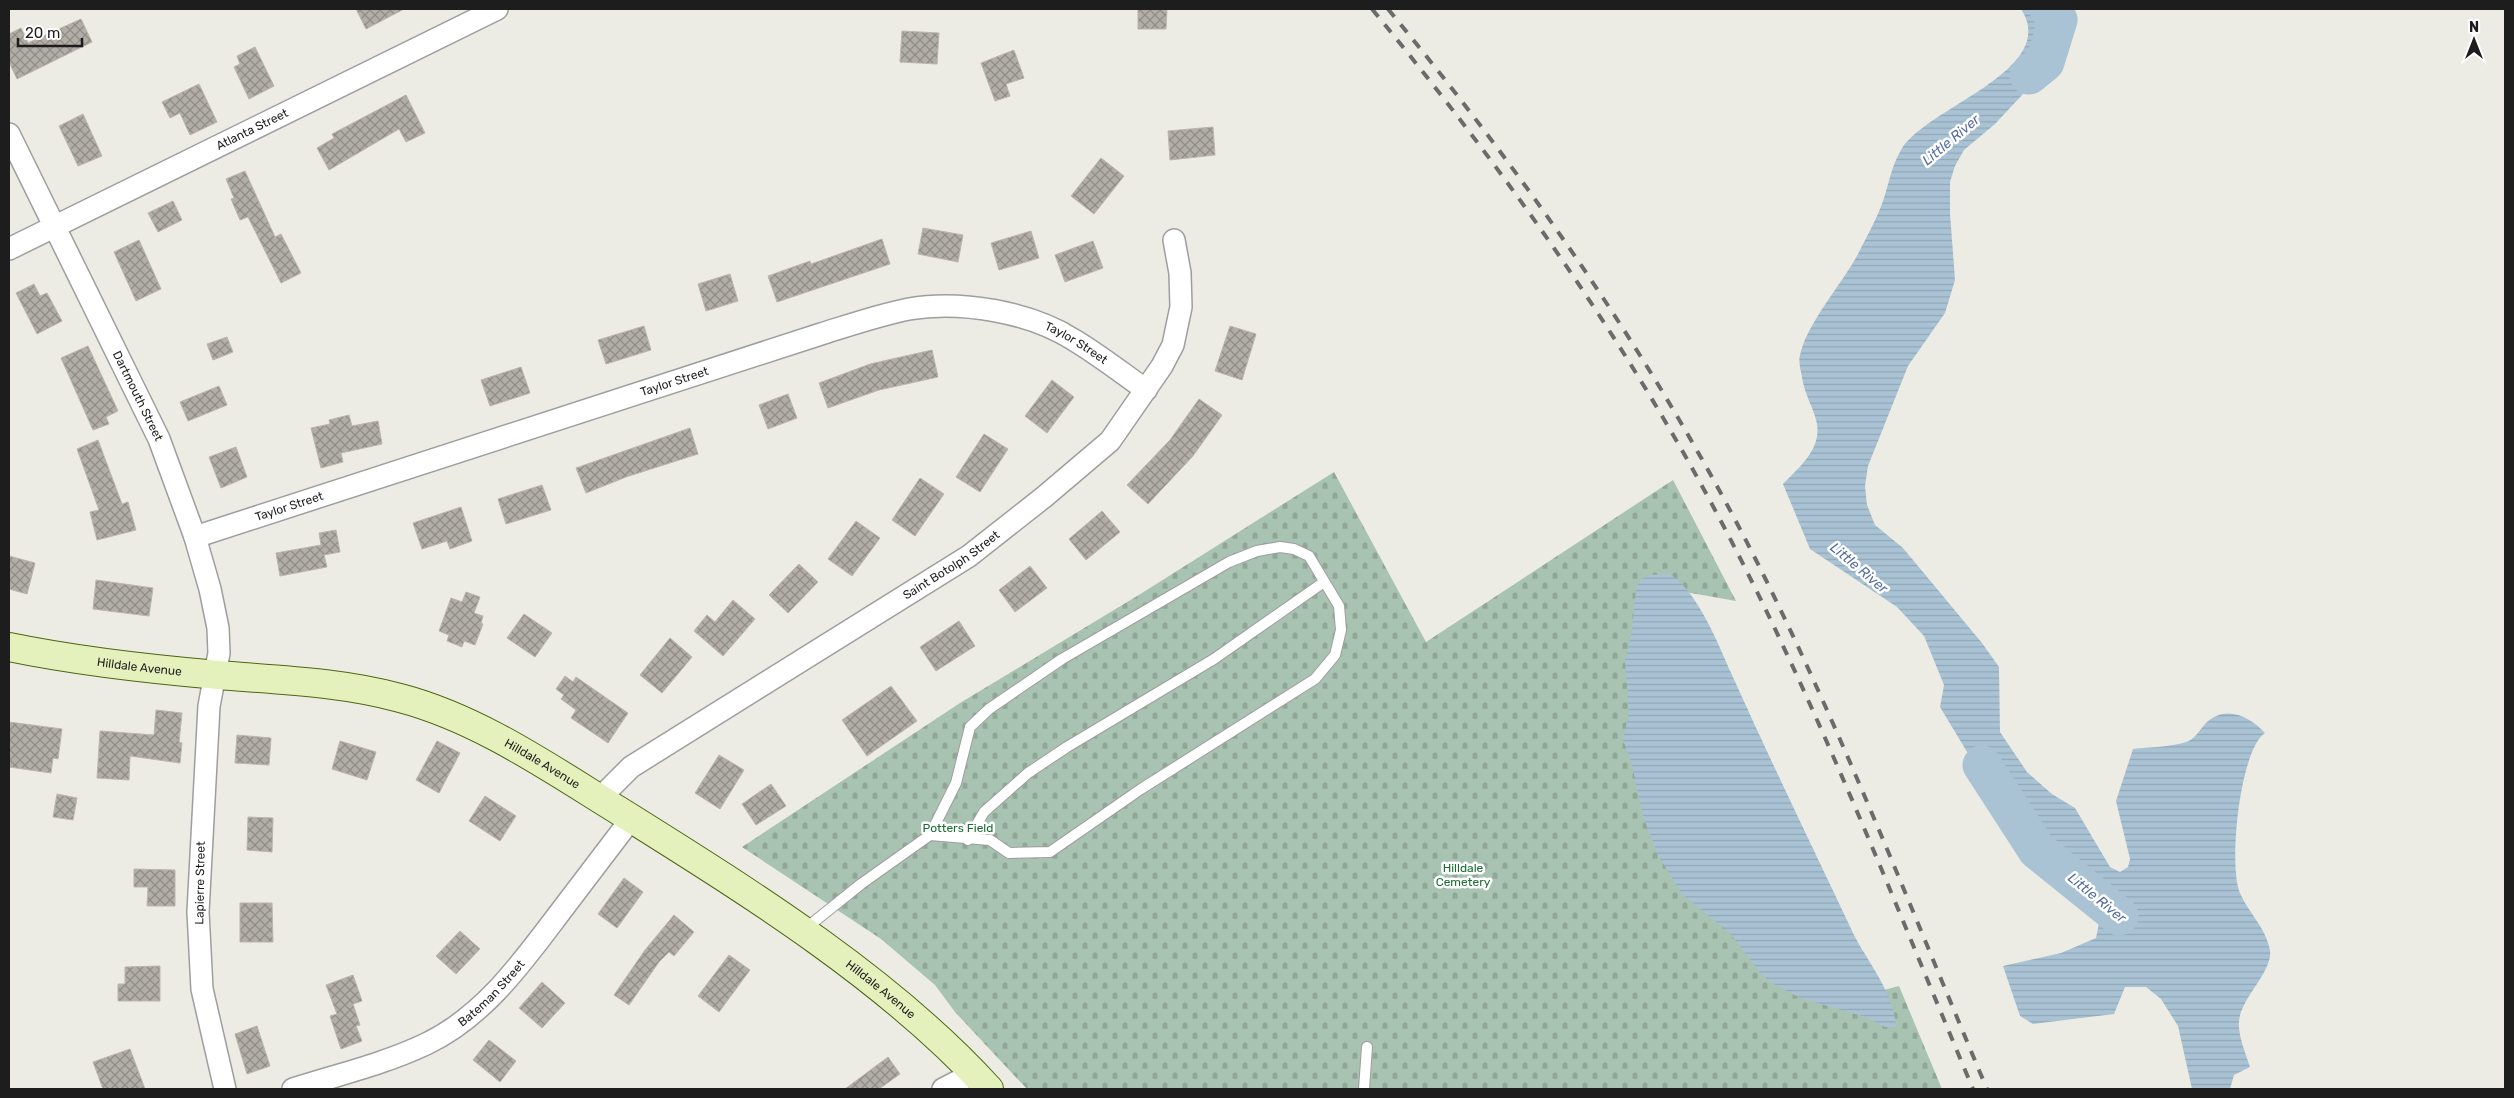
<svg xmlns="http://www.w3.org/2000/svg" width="2514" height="1098" viewBox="0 0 2514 1098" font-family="Rubik,sans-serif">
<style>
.cemetery{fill:url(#cemetery-stones)}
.water{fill:url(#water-rules)}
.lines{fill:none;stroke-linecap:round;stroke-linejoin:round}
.river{stroke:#a9c3d5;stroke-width:39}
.building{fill:url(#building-cross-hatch);stroke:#bdb5a8}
.lane-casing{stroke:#9e9e9e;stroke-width:12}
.street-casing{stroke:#9e9e9e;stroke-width:24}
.secondary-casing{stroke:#4d6612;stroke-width:30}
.lane{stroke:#fff;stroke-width:10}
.street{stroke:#fff;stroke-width:21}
.secondary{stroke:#e5f1bd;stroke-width:28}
.rail{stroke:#6b6b6b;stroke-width:4;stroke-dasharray:10 10;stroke-linecap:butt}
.labels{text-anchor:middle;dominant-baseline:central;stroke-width:5;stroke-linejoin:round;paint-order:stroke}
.street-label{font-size:12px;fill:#1d1d1d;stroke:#fff}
.park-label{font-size:12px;fill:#186d30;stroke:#fff}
.water-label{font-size:14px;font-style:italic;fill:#556ca1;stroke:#fff}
</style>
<defs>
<pattern id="cemetery-stones" width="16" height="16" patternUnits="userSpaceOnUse" patternTransform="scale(1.25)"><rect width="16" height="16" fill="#a8c3b1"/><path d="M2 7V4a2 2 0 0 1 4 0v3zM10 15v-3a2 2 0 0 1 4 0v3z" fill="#90a798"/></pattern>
<pattern id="water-rules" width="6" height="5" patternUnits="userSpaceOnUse" patternTransform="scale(1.25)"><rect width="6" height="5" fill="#a9c3d5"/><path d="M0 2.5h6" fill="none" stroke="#91a7b6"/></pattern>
<pattern id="building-cross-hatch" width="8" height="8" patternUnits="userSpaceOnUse" patternTransform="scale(1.25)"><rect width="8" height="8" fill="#b2aea7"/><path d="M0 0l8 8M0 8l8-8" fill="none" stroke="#908d87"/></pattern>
</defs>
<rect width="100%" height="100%" fill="#edece4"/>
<!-- cemetery -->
<path class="cemetery" d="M1334 472 1426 642 1673 480 1736 601 1657 587 1865 995 1899 986 1942 1089H1027L955 1012 935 985 881 939 742 847 960 703 1142 593Z"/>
<!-- water -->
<path class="water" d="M2021 9H2057L2052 63 1995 124 1964 150 1955 166 1950 182V213L1955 280 1945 313 1908 366 1868 466 1865 486 1867 505 1875 525 1903 548 1982 643 1999 667 2000 732 2027 772 2052 794 2075 808 2110 867 2120 872 2128 867 2130 859 2116 801 2133 749C2149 747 2170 747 2186 742 2195 739 2199 731 2205 724 2225 704 2249 716 2265 733 2240 749 2228 866 2240 893 2248 912 2266 928 2270 950 2273 972 2240 998 2239 1022 2238 1036 2246 1054 2250 1067L2234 1075 2230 1089H2192L2178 1026 2161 999 2146 987H2125L2114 1014 2033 1024 2020 1016 2003 966 2061 953 2096 938 2099 923 2095 908 2063 861 1990 790 1940 707 1944 685 1924 636 1897 607 1810 549 1783 484C1799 467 1821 450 1817 424 1814 408 1804 394 1802 377 1801 371 1798 361 1800 355 1807 323 1842 284 1858 254 1867 236 1879 215 1885 195 1890 178 1892 166 1901 150 1925 107 2061 71 2021 9Z
M1669 574C1697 589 1719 646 1732 675 1771 762 1813 848 1854 935 1869 964 1894 993 1896 1027H1885L1866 1017 1800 998 1770 982 1762 975 1729 932 1683 895 1659 857 1643 816 1631 761 1623 740 1629 712 1625 661 1632 630 1636 588 1641 579 1651 575Z"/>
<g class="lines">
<!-- river -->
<path class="river" d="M2029 75 2045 62 2058 20 2049 9
M1982 765 2037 850 2119 916"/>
</g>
<!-- building -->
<path class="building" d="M356 9H404L366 29Z
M1138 9H1167L1166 29H1138Z
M81 19 92 42 17 79 9 62V34L21 28 28 43Z
M902 31 939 33 937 64 900 62Z
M255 47 274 86 249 99 234 67 240 64 237 56Z
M1014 50 1024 78 1006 84 1010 96 995 101 981 63Z
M199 84 217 122 190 135 180 113 170 118 162 102Z
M406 95 425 133 406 142 399 129 329 170 317 148 334 138 332 134Z
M83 114 102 156 78 166 59 126Z
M1213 127 1215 155 1170 160 1168 131Z
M1101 158 1124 176 1094 214 1071 196Z
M245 171 275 237 281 234 301 273 281 283 248 217 240 220 231 199 234 198 226 179Z
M173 201 182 220 158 232 148 213Z
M923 228 963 235 958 262 918 254Z
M1031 231 1039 258 999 270 991 243Z
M882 239 890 264 777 302 768 276 810 261 811 264Z
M139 240 161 289 136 301 114 252Z
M1093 241 1103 268 1065 282 1055 255Z
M730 274 738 301 706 311 698 284Z
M34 284 40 296 47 293 62 321 37 334 16 293Z
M644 326 651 350 606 364 598 340Z
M1230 326 1256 334 1242 380 1215 371Z
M227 337 233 352 213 360 207 344Z
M88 346 118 411 106 417 109 424 93 430 61 358Z
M932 350 938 377 879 390 828 408 819 383 870 364Z
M521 367 530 393 490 406 481 380Z
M1052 380 1074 397 1047 433 1025 416Z
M219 386 227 405 188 421 180 402Z
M788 394 797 418 768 429 759 405Z
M1199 399 1222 415 1220 418 1193 456 1148 504 1127 485 1170 440Z
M349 415 352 426 378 421 382 444 341 453 343 462 321 468 311 428 330 424 329 420Z
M690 428 698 454 626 477 586 493 576 468Z
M984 434 1008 449 980 492 956 477Z
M98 440 122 504 128 502 136 530 97 540 90 512 99 510 77 449Z
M236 447 247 477 221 488 209 457Z
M920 478 944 494 915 536 892 520Z
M542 485 551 510 506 524 498 499Z
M461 507 472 541 450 549 447 541 422 549 413 523Z
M1102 511 1120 532 1086 560 1069 539Z
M856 521 880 538 852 576 828 559Z
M336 530 340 552 324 555 327 567 280 576 276 553 321 545 319 533Z
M9 556 35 563 27 594 9 589Z
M799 564 818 582 788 613 769 595Z
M1030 566 1047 588 1015 612 999 590Z
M96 580 153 588 149 616 93 609Z
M466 592 480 597 474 613 483 616 481 623 483 624 475 645 464 641 462 647 447 641 449 635 439 631 451 598 462 602Z
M733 600 755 619 723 656 694 631 707 615 715 622Z
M524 614 552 633 535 657 507 638Z
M959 621 975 646 936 671 920 647Z
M670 638 692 657 662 693 640 675Z
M565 676 573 682 576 677 628 713 608 743 571 718 576 710 561 699 564 695 556 689Z
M891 686 917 721 867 756 842 720Z
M156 710 182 713 179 742 182 743 180 763 130 756 129 780 97 778 100 731 154 735Z
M9 722 62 729 58 759 53 758 51 773 9 767Z
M237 735 271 738 269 765 235 763Z
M340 741 376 752 367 780 332 769Z
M437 741 460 753 439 793 416 780Z
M719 755 744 770 720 809 695 793Z
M771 784 786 806 756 825 742 804Z
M57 794 77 798 73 820 53 817Z
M485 796 516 816 500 841 469 821Z
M248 817 273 818 272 852 247 850Z
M134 869 175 870V906H147L148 887H134Z
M624 878 643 892 617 928 598 914Z
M240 903H272L273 942H240Z
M674 915 694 932 674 956 669 952 659 962 629 1005 614 995 645 950Z
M460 931 480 949 456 974 436 956Z
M729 955 750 970 719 1012 698 996Z
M160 966V1001H118V984H125V967Z
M353 975 362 1001 353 1004 360 1025 356 1026 362 1041 341 1049 330 1016 337 1014 326 985Z
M542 982 565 1003 542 1028 519 1008Z
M257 1026 270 1066 247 1074 235 1034Z
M489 1040 516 1061 500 1082 473 1060Z
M130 1049 145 1089H103L93 1062Z
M888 1057 900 1074 879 1089H845Z"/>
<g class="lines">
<defs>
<path id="lane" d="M968 840 984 812 1028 773 1067 747 1214 659 1324 582
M805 929 861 884 930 835 956 783 970 727 989 709 1062 659 1229 562 1257 551 1280 547 1294 549 1309 556 1339 606 1341 630 1335 655 1315 679 1141 789 1050 852 1009 853 990 840 930 835
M1364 1089 1367 1047"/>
<g id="street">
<path id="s1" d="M9 134 159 439 195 537 210 589 218 628 219 653 209 706 198 912 202 989 225 1089"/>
<path id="s2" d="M9 249 497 9"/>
<path id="s3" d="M195 537 821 334C850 325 879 315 909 309 961 300 1030 312 1074 340 1099 355 1122 373 1146 390"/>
<path id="s4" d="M599 799 631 767 969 556 1044 497 1110 441 1162 366 1173 345 1181 307 1180 273 1174 240"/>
<path id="s5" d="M293 1089C337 1075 384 1064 426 1044 483 1017 521 964 558 915 582 883 607 851 631 819"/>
<path d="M943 1089 974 1073"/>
</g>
<g id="secondary">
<path id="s6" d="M9 647C77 661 148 669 218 675 279 680 341 682 400 698 480 719 551 769 621 812 747 891 889 979 989 1089"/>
</g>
</defs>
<!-- lane casing -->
<use href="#lane" class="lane-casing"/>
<!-- street casing -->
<use href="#street" class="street-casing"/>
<!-- secondary casing -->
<use href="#secondary" class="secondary-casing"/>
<!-- lane -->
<use href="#lane" class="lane"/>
<!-- street -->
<use href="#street" class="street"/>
<!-- secondary -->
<use href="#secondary" class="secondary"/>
<!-- rail -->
<path class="rail" d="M1372 9C1498 162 1613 322 1708 497 1811 687 1889 890 1973 1089
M1388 9C1534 186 1664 374 1766 580 1848 746 1915 919 1987 1089"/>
</g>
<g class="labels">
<!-- street labels -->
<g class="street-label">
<text stroke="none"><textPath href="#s2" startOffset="271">Atlanta Street</textPath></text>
<text stroke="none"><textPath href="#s3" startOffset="924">Taylor Street</textPath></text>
<text stroke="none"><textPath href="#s3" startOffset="504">Taylor Street</textPath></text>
<text stroke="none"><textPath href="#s1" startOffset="292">Dartmouth Street</textPath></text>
<text stroke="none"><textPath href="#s3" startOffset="99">Taylor Street</textPath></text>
<text stroke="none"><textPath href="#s4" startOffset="424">Saint Botolph Street</textPath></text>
<text stroke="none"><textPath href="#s6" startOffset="132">Hilldale Avenue</textPath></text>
<text stroke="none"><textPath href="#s6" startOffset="552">Hilldale Avenue</textPath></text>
<text transform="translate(200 883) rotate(-89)">Lapierre Street</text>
<text stroke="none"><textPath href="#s6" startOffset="959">Hilldale Avenue</textPath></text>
<text stroke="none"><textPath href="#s5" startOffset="224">Bateman Street</textPath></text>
</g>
<!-- park labels -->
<g class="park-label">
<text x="958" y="828">Potters Field</text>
<text x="1463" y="868">Hilldale<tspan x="1463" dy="14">Cemetery</tspan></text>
</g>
<!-- water labels -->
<g class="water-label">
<text transform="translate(1951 140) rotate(-40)">Little River</text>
<text transform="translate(1859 568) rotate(40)">Little River</text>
<text transform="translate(2097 898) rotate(39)">Little River</text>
</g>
</g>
<!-- border -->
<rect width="2514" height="1098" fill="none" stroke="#1d1d1d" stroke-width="20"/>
<!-- north arrow -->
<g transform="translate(2474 40)" stroke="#ffffff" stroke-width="4" paint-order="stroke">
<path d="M0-4L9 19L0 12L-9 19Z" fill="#1d1d1d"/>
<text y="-8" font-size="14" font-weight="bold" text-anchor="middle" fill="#1d1d1d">N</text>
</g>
<!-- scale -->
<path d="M18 38v8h64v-8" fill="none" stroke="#1d1d1d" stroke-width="2.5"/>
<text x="25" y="38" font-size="15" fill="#1d1d1d" stroke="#ffffff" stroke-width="4" paint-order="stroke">20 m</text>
</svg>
